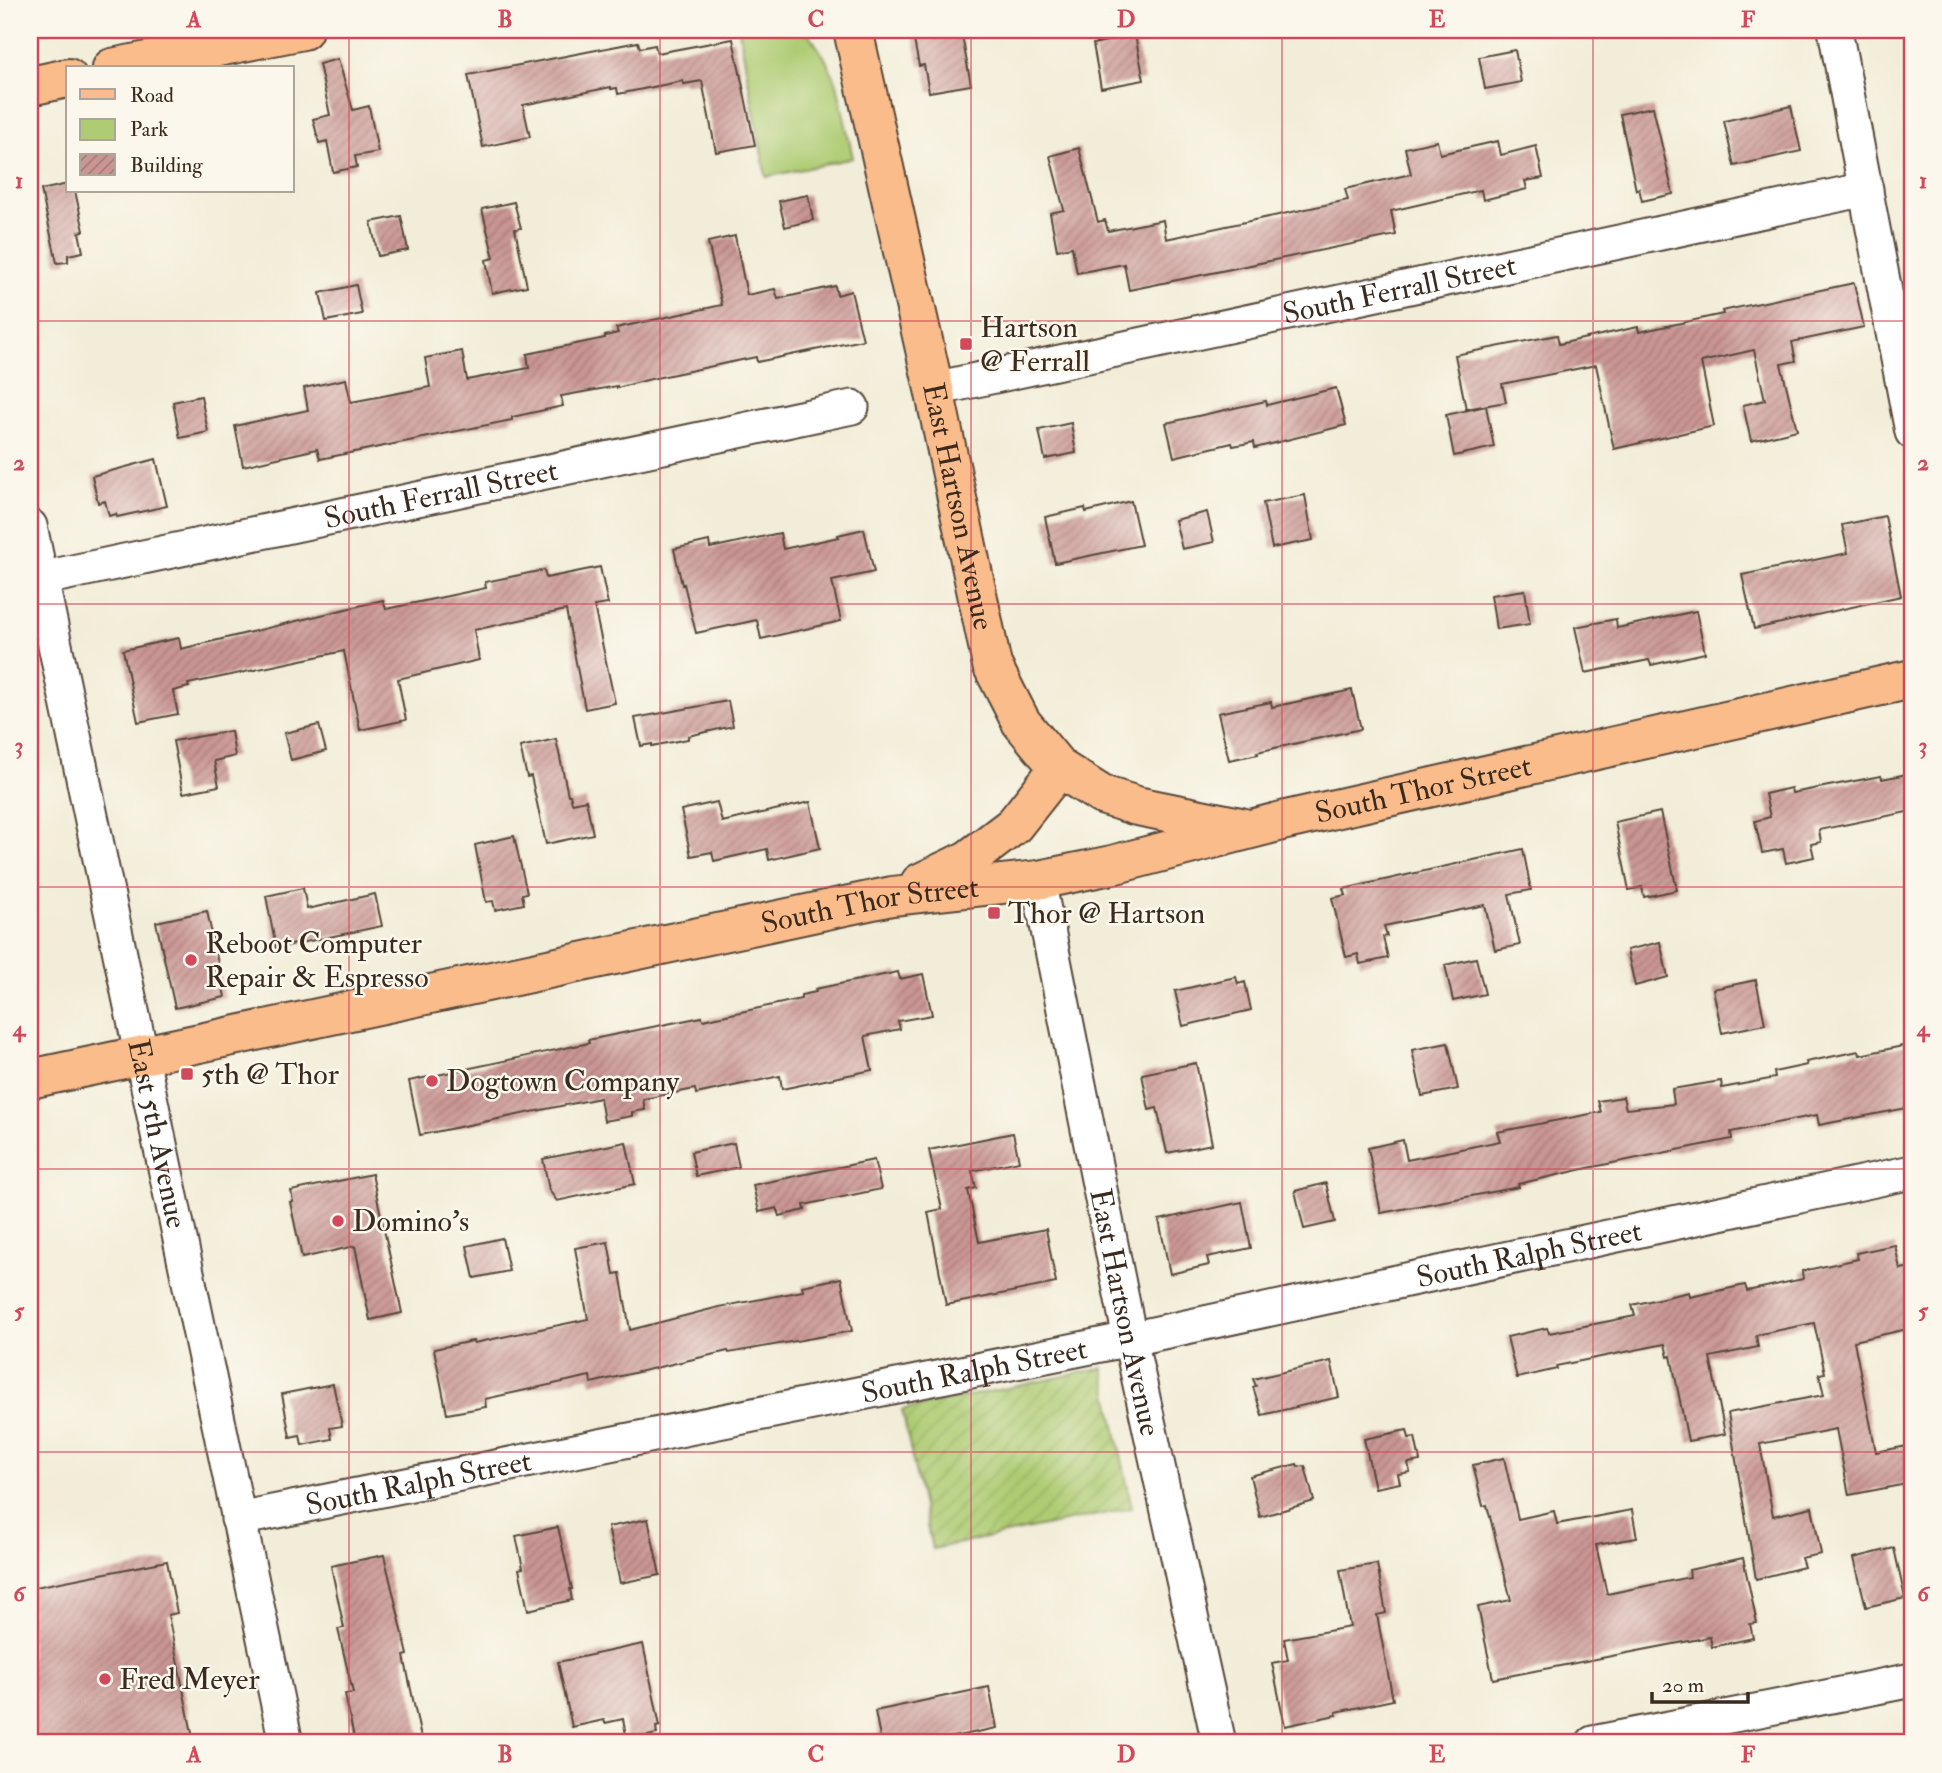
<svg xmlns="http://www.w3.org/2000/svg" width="1942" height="1773" viewBox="0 0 1942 1773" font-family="'IM FELL Double Pica',serif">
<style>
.green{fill:#aecc73;stroke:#747b48;stroke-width:2}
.garden{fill:url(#garden-furrows);stroke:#747b48;stroke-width:2}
.building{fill:url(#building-hatch)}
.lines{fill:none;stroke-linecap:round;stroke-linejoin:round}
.minor-casing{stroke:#56473a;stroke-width:37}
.major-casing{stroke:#56473a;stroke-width:42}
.minor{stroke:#fff;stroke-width:33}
.major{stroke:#fabc8b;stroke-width:38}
.grid{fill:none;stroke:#d1495b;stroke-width:2;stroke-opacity:0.55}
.poi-dot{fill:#d1495b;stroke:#fbf7ec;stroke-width:2.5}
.labels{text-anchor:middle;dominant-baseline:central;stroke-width:5;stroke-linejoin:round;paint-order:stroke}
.street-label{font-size:30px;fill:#3b2a1e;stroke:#fbf7ec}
.poi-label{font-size:30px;fill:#3b2a1e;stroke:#fbf7ec;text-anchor:start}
.neatline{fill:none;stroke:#d1495b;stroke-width:2.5}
.grid-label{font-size:23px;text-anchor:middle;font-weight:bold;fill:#d1495b}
</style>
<defs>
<pattern id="garden-furrows" width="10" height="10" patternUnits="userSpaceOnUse" patternTransform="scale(1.75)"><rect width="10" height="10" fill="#aecc73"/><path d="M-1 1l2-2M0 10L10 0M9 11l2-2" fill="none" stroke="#97af63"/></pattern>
<pattern id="building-hatch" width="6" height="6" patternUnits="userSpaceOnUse" patternTransform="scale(1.75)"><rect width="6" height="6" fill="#ca9694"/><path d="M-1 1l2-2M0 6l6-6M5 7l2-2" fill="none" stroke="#a57b78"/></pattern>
</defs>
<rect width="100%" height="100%" fill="#fbf7ec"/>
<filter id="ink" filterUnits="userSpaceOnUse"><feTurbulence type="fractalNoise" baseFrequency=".0143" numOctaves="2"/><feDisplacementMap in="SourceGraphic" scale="14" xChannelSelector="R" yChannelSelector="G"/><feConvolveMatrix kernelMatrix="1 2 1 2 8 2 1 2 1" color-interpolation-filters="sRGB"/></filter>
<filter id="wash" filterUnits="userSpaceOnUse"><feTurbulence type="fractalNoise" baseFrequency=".00686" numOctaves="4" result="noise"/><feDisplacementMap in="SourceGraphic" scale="28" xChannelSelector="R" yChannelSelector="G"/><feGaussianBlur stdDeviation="1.57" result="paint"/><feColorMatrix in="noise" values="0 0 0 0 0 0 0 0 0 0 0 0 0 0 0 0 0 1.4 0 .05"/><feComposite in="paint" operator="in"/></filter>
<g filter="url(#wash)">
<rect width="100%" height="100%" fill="#f2edd8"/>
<!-- green -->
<path class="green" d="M739 30H804L808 33 825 58 837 84 853 158 766 177Z"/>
<!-- garden -->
<path class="garden" d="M1103 1368 1132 1508 932 1549 902 1410Z"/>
<g id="blocks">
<!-- building -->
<path class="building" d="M912 30H961L971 85 929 92 924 65 919 66Z
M1135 35 1144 80 1101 88 1093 44Z
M733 39 755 145 716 152 702 81 684 84 683 81 618 94 617 88 611 89V87L523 105 530 137 483 147 468 75 638 42 640 48 655 45 657 53Z
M1515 50 1521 82 1485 89 1479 57Z
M338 59 353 110 369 106 378 152 355 156 357 167 333 172 327 141 319 143 313 119 330 115 319 64Z
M1791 106 1801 151 1734 166 1724 121Z
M1653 107 1673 194 1642 201 1639 188 1636 190 1620 114Z
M1437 141 1440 154 1498 141 1501 155 1536 146 1543 178 1525 181 1527 189 1483 200 1481 190 1391 211 1396 235 1129 290 1124 264 1077 273 1072 247 1057 250 1050 213 1064 210 1050 156 1079 148 1098 222 1105 220 1108 231 1163 220 1166 239 1348 200 1345 189 1411 174 1405 148Z
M68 184V191H75L84 231 79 232 83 252 68 255V262L57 263 41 190Z
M808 195 813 220 785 227 779 201Z
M514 202 521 228 515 229 527 286 492 293 486 260 494 258 482 209Z
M401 216 408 250 378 256 371 222Z
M735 236 747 295 775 289 778 299 835 286 837 295 851 291 863 340 757 362 756 357 651 379 617 388V386L561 396 563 406 512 417V420L320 459 317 449 243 466 235 426 308 410 304 388 346 379 351 402 430 387 425 358 462 351 467 380 529 368 527 354 605 338V336L618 333 616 328 722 305 708 242Z
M1854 283 1864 327 1792 342 1796 361 1781 364 1797 430 1751 441 1743 405 1765 400 1754 350 1701 362 1714 426 1614 449 1596 365 1502 384 1506 402 1466 409 1455 355 1557 335 1559 344 1638 327 1639 332 1723 314 1722 311Z
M356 285 362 314 326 321 320 293Z
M1336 388 1346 425 1255 448 1254 442 1233 446 1232 443 1174 457 1166 423 1266 401 1267 405Z
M201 396 208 432 180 438 173 402Z
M1486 406 1494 447 1454 456 1446 415Z
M1071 423 1076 453 1045 459 1039 430Z
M156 459 167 506 117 517 116 514 109 516 105 501 98 503 92 476Z
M1305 495 1313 540 1272 548 1263 503Z
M1131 501 1141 545 1055 563 1045 517 1085 508 1086 512Z
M1207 512 1214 542 1182 549 1175 520Z
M1885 516 1901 596 1754 629 1742 575 1848 553 1842 525Z
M864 529 874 572 832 581 841 621 761 639 757 620 696 633 684 584 682 585 674 549 709 541 710 548 780 533 783 549 839 537 838 535Z
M600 567 608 604 594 606 615 703 585 709 566 610 474 630 479 660 398 679 406 720 360 730 344 651 188 684 189 687 173 691 178 714 138 722 123 650 179 638 181 649 383 600 386 609 486 588 485 582 544 570 546 578Z
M1525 590 1530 624 1496 629 1491 595Z
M1696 611 1705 653 1651 665 1649 660 1585 673 1575 627 1616 619 1617 628Z
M1352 690 1361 729 1257 752 1258 754 1229 760 1218 713 1271 702 1272 707Z
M728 701 733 726 688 736V739L652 746V744L641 746 635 718Z
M319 725 326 751 291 760 284 733Z
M231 731 235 756 214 761 219 786 183 793 173 741Z
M556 739 568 795H570L572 803 586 800 593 834 546 844 531 776 527 777 520 747Z
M1912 773V811L1819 830 1821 842 1811 844 1814 857 1786 863 1783 849 1762 853 1755 821 1770 817 1765 794 1791 788 1792 793 1881 776 1882 779Z
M717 802 722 822 810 802 820 848 769 860 767 849 714 861 712 852 691 856 681 810Z
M1660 812 1677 890 1644 897 1642 887 1629 890 1615 822Z
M514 836 527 893 522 894 524 904 495 910 493 901 486 902 475 845Z
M1523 849 1531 890 1509 894 1520 945 1495 950 1485 905 1384 926 1387 936 1383 937 1388 958 1360 964 1358 954 1346 957 1332 898 1346 895 1344 889Z
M303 888 307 909 375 894 382 926 276 948 266 896Z
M207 911 225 997 175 1008 156 922Z
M1660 942 1668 977 1635 986 1627 950Z
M1476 958 1485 994 1453 1001 1445 965Z
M898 972 900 979 923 974 932 1015 898 1021 900 1029 865 1036 872 1070 782 1089 780 1076 696 1094 695 1089 643 1099 645 1110 632 1112V1116L604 1121 600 1098 420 1135 409 1081 589 1043 588 1040 702 1017 703 1020 801 999V995L816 992 815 989Z
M1236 977 1238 984 1245 982 1251 1010 1183 1026 1175 991Z
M1756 980 1765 1024 1722 1033 1713 989Z
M1448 1043 1458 1089 1422 1096 1412 1050Z
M1912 1044V1107L1819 1125 1817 1115 1731 1132 1732 1139 1588 1168 1518 1184 1519 1187 1381 1213 1368 1148 1403 1140 1407 1160 1500 1141 1497 1132 1601 1112 1598 1101 1623 1097 1626 1109 1674 1104 1672 1089 1721 1081 1722 1088 1775 1078 1774 1072 1807 1065 1806 1062 1859 1051 1860 1055Z
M1196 1063 1212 1144 1167 1153 1157 1108 1149 1110 1142 1074Z
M1013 1133 1019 1161 972 1171 976 1188 968 1190 979 1242 1046 1229 1056 1283 946 1305 928 1212 942 1209 929 1150Z
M626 1142 635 1184 557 1201 549 1190 543 1159Z
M734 1143 739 1167 696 1176 691 1152Z
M874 1160 881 1189 804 1205 805 1210 779 1216 777 1208 759 1212 753 1185Z
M372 1174 402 1313 370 1320 355 1246 302 1258 290 1202 293 1201 291 1191Z
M1326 1183 1335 1222 1304 1229 1295 1191Z
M1242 1202 1251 1248 1207 1257 1209 1265 1170 1274 1159 1220Z
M502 1238 509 1271 474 1278 467 1246Z
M608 1242 614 1274 620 1273 630 1330 719 1307 803 1291 802 1286 841 1278 852 1331 729 1353 728 1351 591 1383 590 1376 485 1399 486 1407 447 1414 434 1349 473 1341 474 1343 588 1319 575 1248Z
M1895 1245 1900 1269 1912 1267V1328L1854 1341 1876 1452 1912 1445V1483L1849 1495 1836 1429 1760 1444 1773 1516 1812 1507 1821 1554 1801 1558 1804 1567 1756 1579 1728 1413 1824 1395 1819 1374 1825 1373 1814 1323 1756 1335 1758 1347 1710 1357 1725 1434 1688 1441 1671 1356 1668 1357 1665 1344 1556 1366 1557 1369 1517 1378 1507 1337 1547 1328 1549 1333 1635 1316 1632 1305 1689 1292 1690 1297 1745 1285 1747 1291 1803 1279 1802 1271 1858 1259 1856 1253Z
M1331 1361 1339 1397 1262 1415 1253 1387 1256 1386 1253 1379Z
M333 1384 342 1426 330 1428 332 1439 302 1445 300 1435 290 1437 282 1394Z
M1407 1430 1409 1438 1415 1437 1420 1461 1408 1463 1410 1472 1398 1474 1400 1483 1375 1488 1364 1439Z
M1504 1458 1518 1519 1554 1511 1557 1524 1632 1510 1637 1538 1596 1545 1607 1594 1690 1577 1689 1570 1743 1558 1757 1623 1750 1624 1753 1638 1712 1647 1710 1637 1493 1679 1478 1607 1511 1600 1487 1505 1483 1506 1473 1465Z
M1297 1464 1298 1467 1305 1466 1314 1501 1260 1517 1250 1476Z
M648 1519 660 1575 620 1583 608 1527Z
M558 1527 572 1589H570L572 1600 528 1610 519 1569 523 1568 516 1536Z
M1894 1548 1905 1598 1866 1607 1854 1558Z
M384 1555 408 1655 404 1656 422 1743H355L345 1694 353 1693 338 1629 344 1628 331 1566Z
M167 1561 177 1613 168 1615 194 1743H30V1588Z
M1377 1564 1386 1613 1377 1615 1393 1700 1336 1712V1715L1285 1726 1272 1663 1288 1660 1284 1639 1350 1627 1340 1570Z
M643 1644 660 1726 656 1727 657 1734 627 1740 623 1719 605 1723 604 1720 572 1727 558 1662Z
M989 1687 997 1728 924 1743H881L875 1711Z"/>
</g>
</g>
<g filter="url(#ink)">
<use href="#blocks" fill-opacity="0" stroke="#56473a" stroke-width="2"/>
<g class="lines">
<defs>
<g id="minor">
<path d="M1835 30 1912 432"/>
<path id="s1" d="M934 389 1866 189"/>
<path id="s2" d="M30 526 286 1743"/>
<path id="s3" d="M30 581 852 407"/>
<path id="s4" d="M1038 880 1130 1339 1219 1743"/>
<path id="s5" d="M238 1519 1130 1339 1912 1172"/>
<path d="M1593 1743 1912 1680"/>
</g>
<g id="major">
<path id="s6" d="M853 30 934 389 992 665 1021 722 1059 768 1102 795 1137 806 1241 827"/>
<path d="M112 68 303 30"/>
<path d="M30 86 68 78"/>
<path d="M920 883 968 860 1014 825 1059 768"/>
<path id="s7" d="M30 1079 892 896 1038 880 1112 865 1286 820 1912 679"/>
</g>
</defs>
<!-- minor casing -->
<use href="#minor" class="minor-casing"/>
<!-- major casing -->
<use href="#major" class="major-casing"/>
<!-- minor -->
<use href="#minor" class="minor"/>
<!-- major -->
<use href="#major" class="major"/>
</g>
</g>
<!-- grid -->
<path class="grid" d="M349 30V1743M660 30V1743M971 30V1743M1282 30V1743M1593 30V1743M30 321H1912M30 604H1912M30 887H1912M30 1169H1912M30 1452H1912"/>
<!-- markers -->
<g class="poi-dot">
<rect x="959" y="337" width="14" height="14" rx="3.5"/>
<rect x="987" y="906" width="14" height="14" rx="3.5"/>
<circle cx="191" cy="960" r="7"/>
<rect x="180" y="1067" width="14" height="14" rx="3.5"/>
<circle cx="432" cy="1081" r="7"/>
<circle cx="338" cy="1221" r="7"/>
<circle cx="105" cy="1679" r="7"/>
</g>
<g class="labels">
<!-- street labels -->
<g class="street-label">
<text stroke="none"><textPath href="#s1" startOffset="476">South Ferrall Street</textPath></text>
<text stroke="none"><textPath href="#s3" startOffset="420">South Ferrall Street</textPath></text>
<text stroke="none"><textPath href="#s6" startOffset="488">East Hartson Avenue</textPath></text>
<text stroke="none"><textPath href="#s7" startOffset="1424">South Thor Street</textPath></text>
<text stroke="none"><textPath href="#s7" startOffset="858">South Thor Street</textPath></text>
<text stroke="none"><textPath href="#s2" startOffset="621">East 5th Avenue</textPath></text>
<text stroke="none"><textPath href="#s5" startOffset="1318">South Ralph Street</textPath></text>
<text stroke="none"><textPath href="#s4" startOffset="441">East Hartson Avenue</textPath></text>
<text stroke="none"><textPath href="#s5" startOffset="751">South Ralph Street</textPath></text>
<text stroke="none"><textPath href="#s5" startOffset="184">South Ralph Street</textPath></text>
</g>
<!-- poi labels -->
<g class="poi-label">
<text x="980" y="327">Hartson<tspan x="980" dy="34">@ Ferrall</tspan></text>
<text x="1008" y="913">Thor @ Hartson</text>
<text x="205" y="943">Reboot Computer<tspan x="205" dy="34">Repair &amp; Espresso</tspan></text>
<text x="201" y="1074">5th @ Thor</text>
<text x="446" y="1081">Dogtown Company</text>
<text x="352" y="1221">Domino's</text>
<text x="119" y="1679">Fred Meyer</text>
</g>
</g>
<!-- margin -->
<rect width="1942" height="1773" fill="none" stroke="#fbf7ec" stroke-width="77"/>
<!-- legend -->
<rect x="66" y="66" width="228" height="126" fill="#fbf7ec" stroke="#aea59a" stroke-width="2"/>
<rect x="80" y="89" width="35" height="10" fill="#fabc8b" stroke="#aea59a" stroke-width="2"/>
<text x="130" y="102" font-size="21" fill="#3b2a1e">Road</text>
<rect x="80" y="119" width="35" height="21" fill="#aecc73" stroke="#aea59a" stroke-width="2"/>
<text x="130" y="136" font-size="21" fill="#3b2a1e">Park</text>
<rect x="80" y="154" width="35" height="21" fill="url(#building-hatch)" stroke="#aea59a" stroke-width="2"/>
<text x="130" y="172" font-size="21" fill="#3b2a1e">Building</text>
<!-- scale -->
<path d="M1652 1692v10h96v-10" fill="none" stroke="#3b2a1e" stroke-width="3.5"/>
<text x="1662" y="1692" font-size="21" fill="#3b2a1e" stroke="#fbf7ec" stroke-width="5" paint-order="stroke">20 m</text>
<rect x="38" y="38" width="1866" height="1696" class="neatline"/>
<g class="grid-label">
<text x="194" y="27">A</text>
<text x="505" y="27">B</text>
<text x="816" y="27">C</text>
<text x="1126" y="27">D</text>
<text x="1437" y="27">E</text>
<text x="1748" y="27">F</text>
<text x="19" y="188">1</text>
<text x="1923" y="188">1</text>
<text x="19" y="470">2</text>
<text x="1923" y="470">2</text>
<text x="19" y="753">3</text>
<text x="1923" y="753">3</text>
<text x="19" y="1036">4</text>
<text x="1923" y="1036">4</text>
<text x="19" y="1318">5</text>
<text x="1923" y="1318">5</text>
<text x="19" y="1601">6</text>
<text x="1923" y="1601">6</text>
<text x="194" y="1762">A</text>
<text x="505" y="1762">B</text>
<text x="816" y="1762">C</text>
<text x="1126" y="1762">D</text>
<text x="1437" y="1762">E</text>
<text x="1748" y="1762">F</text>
</g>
</svg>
